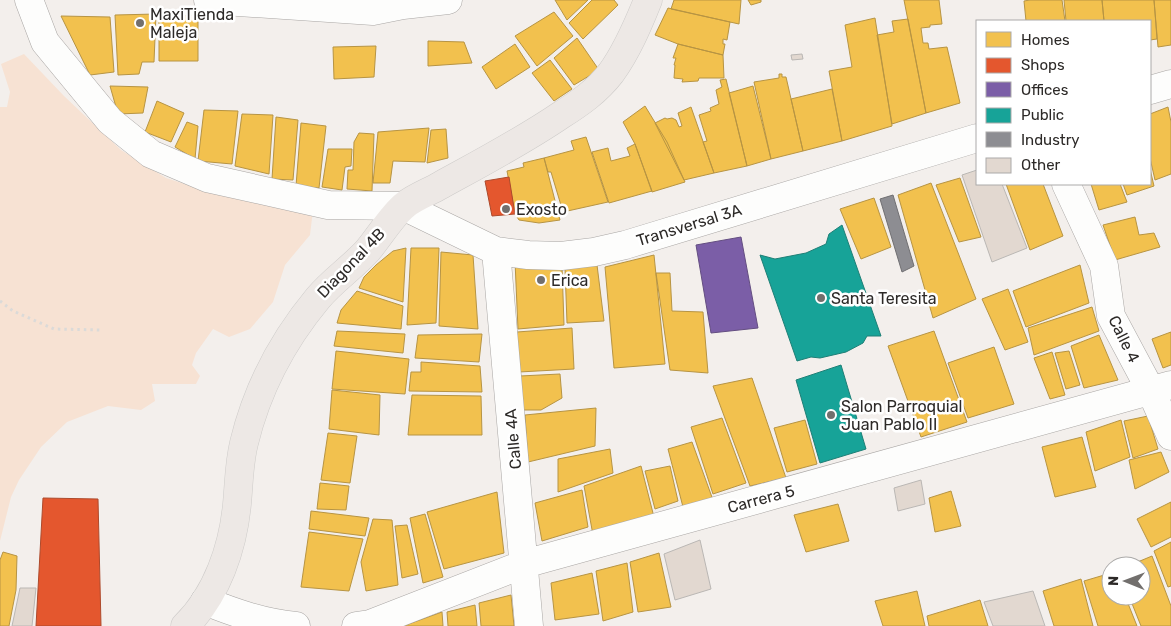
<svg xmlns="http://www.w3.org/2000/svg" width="1171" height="626" viewBox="0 0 1171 626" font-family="Rubik,sans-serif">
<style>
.green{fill:#f7e2d3}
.homes{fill:#f2c14e;stroke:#b79443}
.shops{fill:#e4572e;stroke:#ad4a2c}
.offices{fill:#7b5ea7;stroke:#644e81}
.public{fill:#17a398;stroke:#1e7f76}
.industry{fill:#8d8d92;stroke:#706f72}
.building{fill:#e2d8d0;stroke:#bab7b4}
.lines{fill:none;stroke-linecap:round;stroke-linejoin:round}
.minor-casing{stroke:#a9a6a4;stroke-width:29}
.major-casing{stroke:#cdcbc9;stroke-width:29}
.path{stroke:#dbdad8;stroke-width:3;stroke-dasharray:2.5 4;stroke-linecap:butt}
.minor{stroke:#fdfdfc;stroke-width:28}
.major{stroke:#ede8e5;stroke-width:28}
.poi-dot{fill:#726f6d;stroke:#fff;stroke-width:2}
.labels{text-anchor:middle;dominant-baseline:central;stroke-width:5;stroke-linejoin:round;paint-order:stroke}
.poi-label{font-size:16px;fill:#2d2a28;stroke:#fff;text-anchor:start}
.street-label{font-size:16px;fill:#2d2a28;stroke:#fff}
</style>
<rect width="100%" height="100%" fill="#f3efec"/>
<!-- green -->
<path class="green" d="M24 54 64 96 121 150 166 178 210 192 313 210 310 235 285 265 273 302 250 329 229 337 213 329 196 353 192 365 200 376 196 384H152L155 401 141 410 108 406 67 422 41 447 19 480 11 497 0 541V107H7L10 92 1 64Z"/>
<!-- homes -->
<path class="homes" d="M555 0H588L567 20Z
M592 0H614L618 5 583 39 569 23Z
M674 0H741L739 24 671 9Z
M748 0H761V2L751 5Z
M904 0H939L942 24 930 25V27L921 28 923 43H928L929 49 947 47 960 103 926 113Z
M1030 0H1062L1065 21H1026L1024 1Z
M1064 0H1102L1104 21H1066Z
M1102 0H1154L1157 39 1150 40V21H1104Z
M1154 0H1171V45L1158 47Z
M668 8 730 22 727 40 723 39V44H725L723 55 678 44 655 35Z
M554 12 573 36 537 66 515 36Z
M156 14 154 62H142L139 74 118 75 115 15Z
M198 15V61H159V17Z
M61 16 110 17 114 72 90 75Z
M875 18 892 126 842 141 829 71 852 67 845 25Z
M908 19 926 113 892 124 877 35 894 32 892 21Z
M577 38 599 70 574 85 554 58Z
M428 41 464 42 472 63 428 66Z
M515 44 530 67 496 89 482 67Z
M678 44 723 55 724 78H699L698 81 682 82 683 79 674 78 675 65H674L676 58H673Z
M376 46 374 77 334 79 333 47Z
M550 60 572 89 554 101 532 73Z
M779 74H782V77H786L803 151 771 159 754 82 779 78Z
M726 79 747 166 714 173 703 142 707 141 699 115 711 111 710 108 719 104 716 90 722 87 720 80Z
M110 86 148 87 143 113 118 114Z
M753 86 771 159 747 166 729 93Z
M832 89 842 141 803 151 791 99Z
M157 101 184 113 171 142 145 132Z
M645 106 667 142 685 182 652 192 635 144 623 122Z
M691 107 714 173 684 180 655 123 665 118 667 119 672 118 676 120 679 127 682 126 678 113Z
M1168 107 1171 122V174L1155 180 1150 158V114Z
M204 110 238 111 232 164 198 161Z
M242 114 273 115 269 174 235 166Z
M276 117 298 120 293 180 272 179Z
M187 122 198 126 195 159 175 147Z
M301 123 326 126 319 188 296 186Z
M429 128 425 162 393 161 390 183H373L378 132Z
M446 129 448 158 427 163 431 130Z
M359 133 374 134 372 191 347 189 348 170H353L354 142Z
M586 137 608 202 563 212 551 172H548L544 158 574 150 571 141Z
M635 144 652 191 609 203 592 152 608 148 611 161 630 156 627 148Z
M328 149H352L351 166 345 167 342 190 322 187Z
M544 158 560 220 539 223 519 220 515 214 507 171 524 167 523 163Z
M1150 169 1154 186 1127 195 1123 184H1150Z
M960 178 981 237 959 242 936 185Z
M931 183 976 299 933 318 898 195Z
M1006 184H1043L1063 236 1030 250Z
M1091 184H1120L1127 202 1099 210Z
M874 198 891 247 861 259 840 209Z
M1135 217 1139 235 1154 233 1160 247 1115 260 1103 225Z
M406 248 403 302 359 288 364 277 376 265 393 251Z
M411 248H439L436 323 407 325Z
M441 252 473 255 478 329 439 326Z
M654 255 665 364 614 368 605 267Z
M515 261 562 266 564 325 518 329Z
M597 265 604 321 567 323 565 268Z
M1080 265 1089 303 1026 327 1013 291Z
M656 273H670L672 311 703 312 708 373 670 370Z
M1008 289 1028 342 1005 350 982 299Z
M357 291 403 306 401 329 337 323 341 310Z
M1092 307 1099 331 1034 355 1028 328Z
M572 328 574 369 519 372 517 332Z
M337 331 405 334 403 353 334 346Z
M934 331 967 422 921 437 888 346Z
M1171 332V365L1163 368 1152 339Z
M482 334 479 362 415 358 418 335Z
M1099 335 1118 380 1084 388 1071 346Z
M994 347 1014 404 968 418 948 363Z
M336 351 409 359 405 394 332 389Z
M1069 351 1080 385 1066 389 1055 353Z
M1052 352 1065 395 1050 399 1034 358Z
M421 362 480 366 482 392 409 391 411 372H421Z
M560 374 562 398 541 410H522L520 376Z
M752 378 786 478 750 486 713 386Z
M332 390 380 395 379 435 329 429Z
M412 395 481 396 482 435H408Z
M596 408 595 446 528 462 525 415Z
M1148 416 1158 449 1133 458 1124 421Z
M722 418 746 483 713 494 691 427Z
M805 420 817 464 787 472 774 428Z
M1121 420 1130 457 1095 471 1086 432Z
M328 433 357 436 350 483 321 480Z
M1082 437 1096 487 1055 497 1042 447Z
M692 442 713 500 683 507 668 449Z
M610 449 613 473 558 492V459Z
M1161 452 1169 472 1135 489 1129 460Z
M641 466 654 517 593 535 584 486Z
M670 466 678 501 655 509 645 471Z
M320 483 349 486 346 510 317 509Z
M582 490 588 527 542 541 535 503Z
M951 491 961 526 935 532 929 498Z
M497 492 504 553 444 569 427 512Z
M1171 502V537L1151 547 1137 519Z
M838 504 849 541 806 552 794 515Z
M311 511 369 518 365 536 309 529Z
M425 514 443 577 423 583 410 518Z
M373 519 392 520 398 585 366 591 361 562Z
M407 525 418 574 402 578 395 526Z
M309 532 363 539 349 591 301 587Z
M1171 542V586L1168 587 1154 551Z
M3 552 17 556 16 590 9 626H0V560Z
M659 553 671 607 638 612 630 562Z
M1152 556 1171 606V626H1141L1129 596H1141V566H1128Z
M627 563 633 612 603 621 596 571Z
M592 573 599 614 555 620 551 583Z
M1111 573V596H1125L1137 626H1098L1084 581Z
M1081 579 1093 626H1054L1043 591Z
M917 591 925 626H883L875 601Z
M511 595 514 626H481L479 603Z
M980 600 988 626H929L927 616Z
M475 605 477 626H448L447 612Z
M442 612 443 626H403Z"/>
<!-- shops -->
<path class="shops" d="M509 177 515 214 492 216 485 181Z
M43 498 98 499 101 626H36Z"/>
<!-- offices -->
<path class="offices" d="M741 237 758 328 711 333 696 245Z"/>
<!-- public -->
<path class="public" d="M842 225 881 336H867L863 343 846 352 820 358 811 357 797 361 760 255 775 259 806 253 826 244 829 234Z
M841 365 866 449 820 463 796 380Z"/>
<!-- industry -->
<path class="industry" d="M893 195 914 266 902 272 880 199Z"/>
<!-- building -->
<path class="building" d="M802 54 803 59 792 60 791 55Z
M977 170V184H1002L1027 248 992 262 962 175Z
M921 480 925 504 898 511 894 488Z
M700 540 711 589 675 600 664 554Z
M20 588H36L32 626H12Z
M1033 591 1045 626H993L984 602Z"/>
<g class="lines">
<defs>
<path id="minor" d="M29 0 45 42 110 121 151 154 207 178 328 205 403 206 496 251 528 255 561 256 594 252 625 245 977 138
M208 0 373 11 403 5 448 0
M1150 90 1171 84
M1066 184 1104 266 1111 316 1151 391 1171 436
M496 251 529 626
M205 601C235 613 264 623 296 626
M356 626 370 624 524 564 1171 385"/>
<path id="major" d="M185 626C217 595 233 547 237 504 239 483 239 463 244 443 257 389 283 340 318 298 333 280 353 267 368 250 379 237 393 214 405 205 415 197 429 192 441 185 481 163 523 141 561 115 580 103 597 91 611 73 627 51 638 25 648 0"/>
</defs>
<!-- minor casing -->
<use href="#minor" class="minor-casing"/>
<!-- major casing -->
<use href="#major" class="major-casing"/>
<!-- path -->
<path class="path" d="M0 301 13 311 54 329 102 330"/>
<!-- minor -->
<use href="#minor" class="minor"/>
<!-- major -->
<use href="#major" class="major"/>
</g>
<!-- markers -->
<g class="poi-dot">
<circle cx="140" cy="23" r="5"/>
<circle cx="506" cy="209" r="5"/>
<circle cx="541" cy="280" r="5"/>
<circle cx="821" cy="298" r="5"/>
<circle cx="831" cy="415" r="5"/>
</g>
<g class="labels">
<!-- poi labels -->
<g class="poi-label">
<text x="150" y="14">MaxiTienda<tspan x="150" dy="18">Maleja</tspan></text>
<text x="516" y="209">Exosto</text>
<text x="551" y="280">Erica</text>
<text x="831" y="298">Santa Teresita</text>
<text x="841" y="406">Salon Parroquial<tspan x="841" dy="18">Juan Pablo II</tspan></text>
</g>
<!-- street labels -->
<g class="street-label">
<text transform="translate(689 225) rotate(-17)">Transversal 3A</text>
<text transform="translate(351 263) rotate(-46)">Diagonal 4B</text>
<text transform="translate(1124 339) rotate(64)">Calle 4</text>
<text transform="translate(513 439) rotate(-95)">Calle 4A</text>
<text transform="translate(761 499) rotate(-15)">Carrera 5</text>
</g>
</g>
<!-- legend -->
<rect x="976" y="20" width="175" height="165" fill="#ffffff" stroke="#abaaa9"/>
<rect x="986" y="32" width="25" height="15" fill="#f2c14e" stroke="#abaaa9"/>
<text x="1021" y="45" font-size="15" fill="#2d2a28">Homes</text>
<rect x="986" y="58" width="25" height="15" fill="#e4572e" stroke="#abaaa9"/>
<text x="1021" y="70" font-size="15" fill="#2d2a28">Shops</text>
<rect x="986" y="82" width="25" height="15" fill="#7b5ea7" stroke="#abaaa9"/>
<text x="1021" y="95" font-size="15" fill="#2d2a28">Offices</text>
<rect x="986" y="108" width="25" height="15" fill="#17a398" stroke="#abaaa9"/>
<text x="1021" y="120" font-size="15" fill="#2d2a28">Public</text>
<rect x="986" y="132" width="25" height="15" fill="#8d8d92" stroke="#abaaa9"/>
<text x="1021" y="145" font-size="15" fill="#2d2a28">Industry</text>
<rect x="986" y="158" width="25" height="15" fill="#e2d8d0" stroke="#abaaa9"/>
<text x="1021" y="170" font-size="15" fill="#2d2a28">Other</text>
<!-- north arrow -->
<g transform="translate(1126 581) rotate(271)"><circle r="24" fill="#ffffff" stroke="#abaaa9"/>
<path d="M0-4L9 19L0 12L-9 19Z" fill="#726f6d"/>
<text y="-8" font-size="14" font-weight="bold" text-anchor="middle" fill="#2d2a28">N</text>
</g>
</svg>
